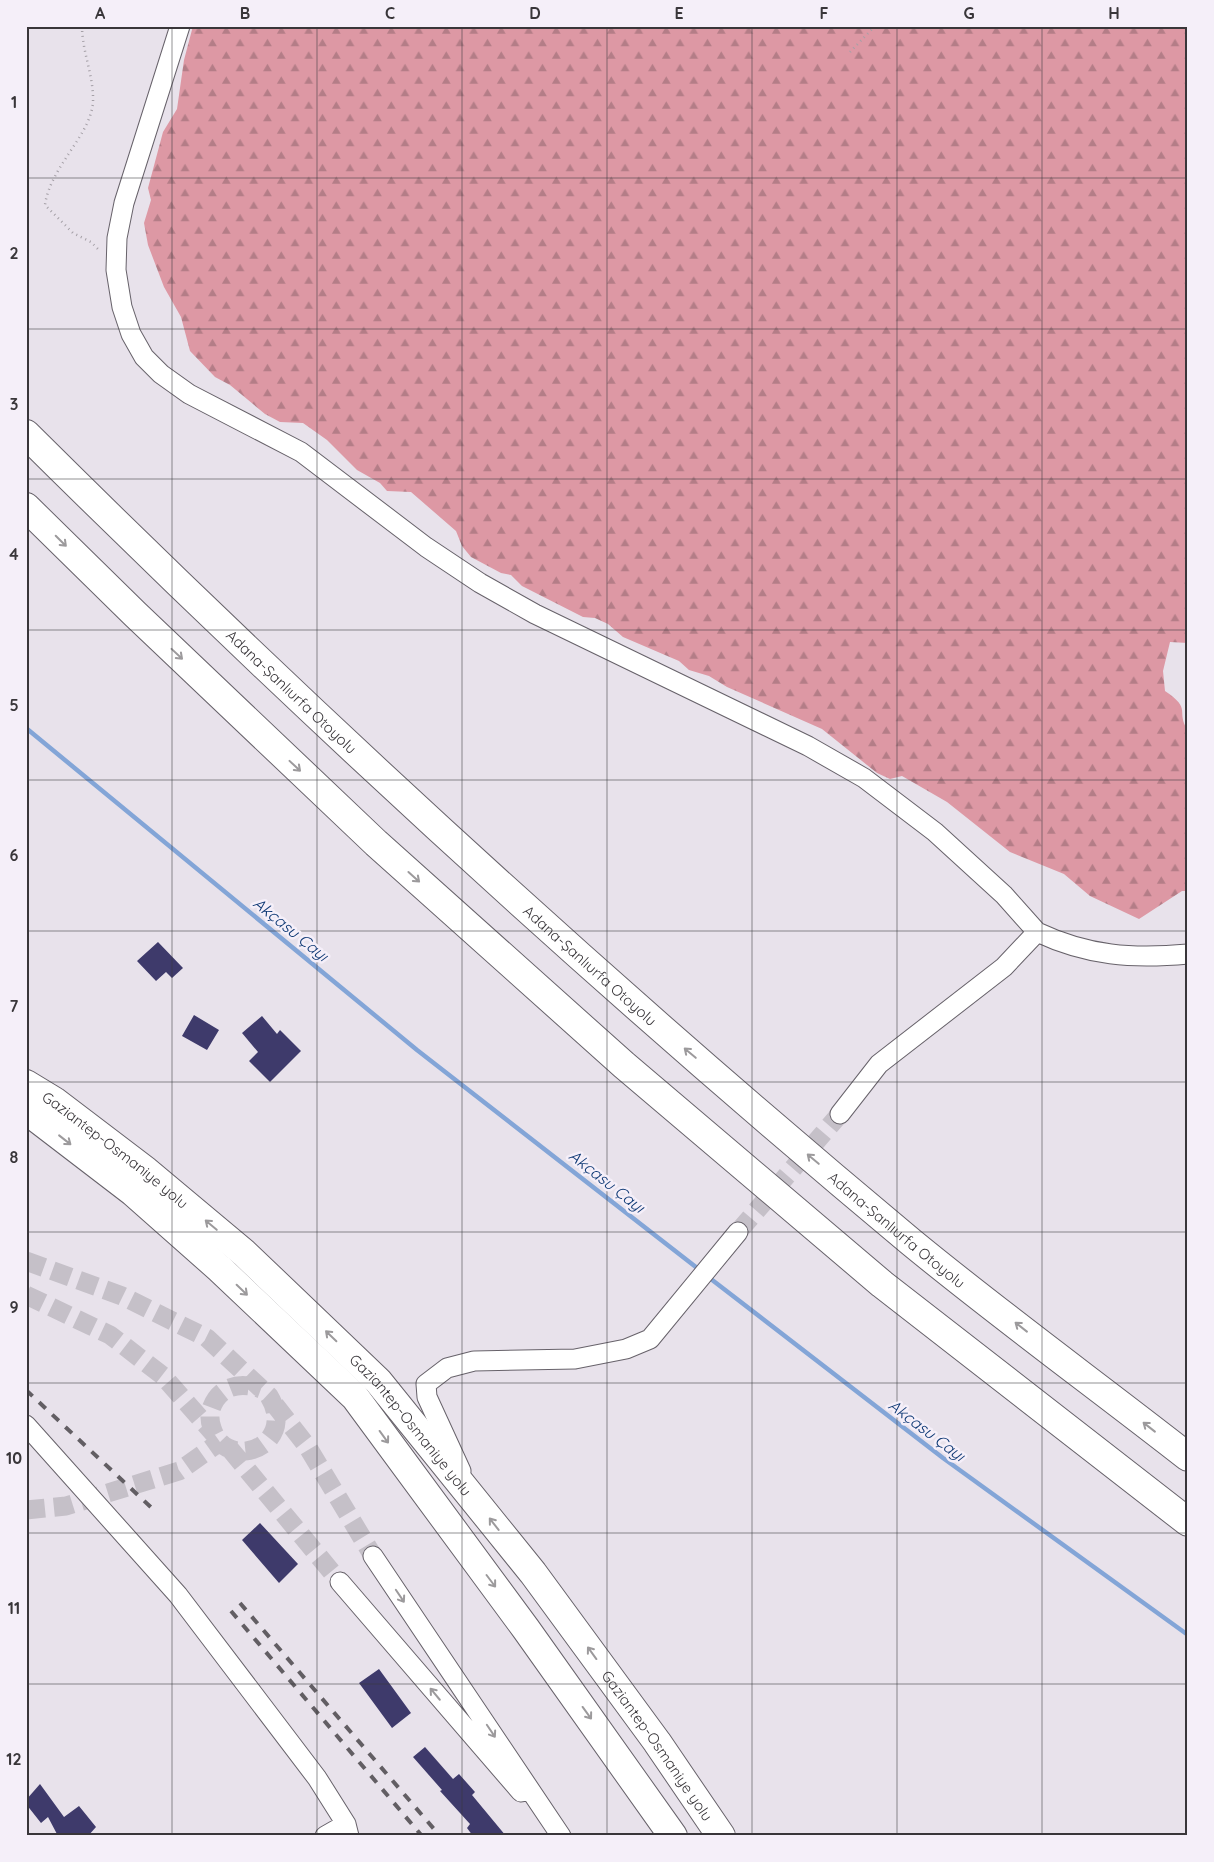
<svg xmlns="http://www.w3.org/2000/svg" width="1214" height="1862" viewBox="0 0 1214 1862" font-family="Quicksand,sans-serif">
<style>
.forest{fill:url(#forest-firs)}
.lines{fill:none;stroke-linecap:round;stroke-linejoin:round}
.stream{stroke:#83a5d7;stroke-width:4.5}
.building{fill:#3e3a6b}
.minor-tunnel{stroke:#c5c0c8;stroke-width:19;stroke-dasharray:19 9;stroke-linecap:butt}
.minor-casing{stroke:#67626a;stroke-width:21}
.highway-casing{stroke:#67626a;stroke-width:30}
.path{stroke:#a5a0a7;stroke-width:2.5;stroke-dasharray:1 4;stroke-linecap:butt}
.minor{stroke:#fff;stroke-width:19}
.highway{stroke:#fff;stroke-width:28}
.rail{stroke:#625e63;stroke-width:4;stroke-dasharray:9 9;stroke-linecap:butt}
.oneway{stroke:#9c9a9c}
.grid{fill:none;stroke:#39363a;stroke-width:1;stroke-opacity:0.55}
.labels{text-anchor:middle;dominant-baseline:central;stroke-width:5;stroke-linejoin:round;paint-order:stroke}
.street-label{font-size:15px;fill:#39363a;stroke:#f5eff9}
.water-label{font-size:16px;font-style:italic;fill:#0c3773;stroke:#f5eff9}
.neatline{fill:none;stroke:#39363a;stroke-width:2}
.grid-label{font-size:16px;text-anchor:middle;font-weight:bold;fill:#39363a}
</style>
<defs>
<pattern id="forest-firs" width="22" height="20" patternUnits="userSpaceOnUse" patternTransform="scale(1.25)"><rect width="22" height="20" fill="#dd98a4"/><path d="M5 1l3.5 6h-7zM16 11l3.5 6h-7z" fill="#b47d87"/></pattern>
</defs>
<rect width="100%" height="100%" fill="#e8e2eb"/>
<!-- forest -->
<path class="forest" d="M193 26H1188V643L1170 642 1163 671 1165 691C1193 710 1175 710 1188 731V891H1182L1139 919 1090 896 1064 874 1010 852 947 802 902 776 890 779 877 773 822 729 727 687 709 676 689 670 679 661 623 637 608 624 595 618 583 617 522 586 511 575 501 573 471 557 462 546 456 531 411 492 387 491 380 483 357 470 327 440 303 423 280 422 265 414 230 385 215 377 190 351 181 317 164 287 148 245 144 223 151 200 148 188 163 132 177 109 184 60Z"/>
<g class="lines">
<!-- stream -->
<path class="stream" d="M26 728 417 1050 701 1271
M707 1276 943 1458 1188 1635"/>
</g>
<!-- building -->
<path class="building" d="M158 942 183 968 172 978 166 972 156 981 137 961Z
M194 1015 219 1030 207 1050 182 1036Z
M262 1016 277 1034 280 1030 301 1051 270 1082 249 1061 258 1052 242 1033Z
M260 1523 298 1564 279 1583 242 1540Z
M379 1669 411 1713 392 1728 359 1683Z
M425 1747 453 1779 459 1774 475 1792 472 1795 506 1836H473L467 1828 470 1824 440 1791 442 1790 413 1757Z
M40 1784 64 1817 79 1806 96 1827 88 1836H58L48 1817 41 1823 26 1804V1800Z"/>
<g class="lines">
<!-- minor-tunnel -->
<path class="minor-tunnel" d="M738 1232 840 1114
M26 1261 122 1296 207 1338 269 1396C299 1446 226 1474 212 1428 210 1422 209 1415 211 1409 219 1386 240 1381 261 1389
M26 1295 110 1335 163 1376 214 1434
M275 1405 307 1446 373 1556
M230 1449 340 1582
M26 1510 66 1506 179 1471 220 1442"/>
<defs>
<path id="minor" d="M180 26 124 203 117 238 116 270 122 307 131 334 144 357 161 374 189 394 301 452 426 547 480 583 535 614 808 746 864 778 935 832 1004 895 1037 932
M840 1114 879 1064 1004 967 1037 932C1088 956 1132 959 1188 954
M26 1425 178 1595 317 1778 346 1824 349 1836
M461 1471 427 1397 426 1384 447 1368 474 1361 575 1359 626 1349 650 1339 738 1232
M373 1556 561 1836
M340 1582 521 1792
M325 1836 346 1824"/>
<g id="highway">
<path id="s1" d="M26 434C310 716 604 986 911 1242 1001 1316 1096 1385 1188 1457"/>
<path d="M26 507 135 614 376 843 624 1065 882 1284 1188 1522"/>
<path id="s2" d="M26 1084 54 1101 146 1171 244 1253 378 1381 533 1573 657 1742 721 1836"/>
<path d="M26 1110 133 1192 220 1269 355 1397 526 1629 673 1836"/>
</g>
</defs>
<!-- minor casing -->
<use href="#minor" class="minor-casing"/>
<!-- highway casing -->
<use href="#highway" class="highway-casing"/>
<!-- path -->
<path class="path" d="M82 26C82 52 94 76 93 102 91 135 50 167 45 205L73 233 91 242 99 250
M850 52 875 26"/>
<!-- minor -->
<use href="#minor" class="minor"/>
<!-- highway -->
<use href="#highway" class="highway"/>
<!-- rail -->
<path class="rail" d="M26 1390 156 1512
M240 1603 440 1836
M231 1611 422 1836"/>
</g>
<!-- one-way arrows -->
<defs><path id="oneway-shaft" d="M-6 0H5M1.5-3L5.5 0L1.5 3" fill="none" stroke-width="1.6" stroke-linecap="round" stroke-linejoin="round" transform="scale(1.25)"/></defs>
<g class="oneway">
<use href="#oneway-shaft" transform="translate(61 541) rotate(45)"/>
<use href="#oneway-shaft" transform="translate(177 654) rotate(43)"/>
<use href="#oneway-shaft" transform="translate(295 766) rotate(43)"/>
<use href="#oneway-shaft" transform="translate(414 877) rotate(42)"/>
<use href="#oneway-shaft" transform="translate(690 1053) rotate(-140)"/>
<use href="#oneway-shaft" transform="translate(65 1140) rotate(38)"/>
<use href="#oneway-shaft" transform="translate(813 1159) rotate(-140)"/>
<use href="#oneway-shaft" transform="translate(211 1225) rotate(-140)"/>
<use href="#oneway-shaft" transform="translate(242 1290) rotate(44)"/>
<use href="#oneway-shaft" transform="translate(1021 1327) rotate(-142)"/>
<use href="#oneway-shaft" transform="translate(331 1336) rotate(-136)"/>
<use href="#oneway-shaft" transform="translate(1149 1427) rotate(-142)"/>
<use href="#oneway-shaft" transform="translate(384 1437) rotate(54)"/>
<use href="#oneway-shaft" transform="translate(494 1524) rotate(-128)"/>
<use href="#oneway-shaft" transform="translate(491 1581) rotate(53)"/>
<use href="#oneway-shaft" transform="translate(400 1596) rotate(56)"/>
<use href="#oneway-shaft" transform="translate(592 1653) rotate(-126)"/>
<use href="#oneway-shaft" transform="translate(435 1694) rotate(-130)"/>
<use href="#oneway-shaft" transform="translate(587 1713) rotate(54)"/>
<use href="#oneway-shaft" transform="translate(491 1731) rotate(56)"/>
</g>
<!-- grid -->
<path class="grid" d="M172 26V1836M317 26V1836M462 26V1836M607 26V1836M752 26V1836M897 26V1836M1042 26V1836M26 178H1188M26 329H1188M26 479H1188M26 630H1188M26 780H1188M26 931H1188M26 1082H1188M26 1232H1188M26 1383H1188M26 1533H1188M26 1684H1188"/>
<g class="labels">
<!-- street labels -->
<g class="street-label">
<text stroke="none"><textPath href="#s1" startOffset="370">Adana-Şanlıurfa Otoyolu</textPath></text>
<text stroke="none"><textPath href="#s1" startOffset="775">Adana-Şanlıurfa Otoyolu</textPath></text>
<text stroke="none"><textPath href="#s2" startOffset="111">Gaziantep-Osmaniye yolu</textPath></text>
<text stroke="none"><textPath href="#s1" startOffset="1180">Adana-Şanlıurfa Otoyolu</textPath></text>
<text stroke="none"><textPath href="#s2" startOffset="516">Gaziantep-Osmaniye yolu</textPath></text>
<text stroke="none"><textPath href="#s2" startOffset="921">Gaziantep-Osmaniye yolu</textPath></text>
</g>
<!-- water labels -->
<g class="water-label">
<text transform="translate(291 929) rotate(39)">Akçasu Çayı</text>
<text transform="translate(607 1181) rotate(38)">Akçasu Çayı</text>
<text transform="translate(927 1430) rotate(37)">Akçasu Çayı</text>
</g>
</g>
<!-- border -->
<rect width="1214" height="1862" fill="none" stroke="#f5eff9" stroke-width="55"/>
<rect x="28" y="28" width="1158" height="1806" class="neatline"/>
<g class="grid-label">
<text x="100" y="19">A</text>
<text x="245" y="19">B</text>
<text x="390" y="19">C</text>
<text x="535" y="19">D</text>
<text x="679" y="19">E</text>
<text x="824" y="19">F</text>
<text x="969" y="19">G</text>
<text x="1114" y="19">H</text>
<text x="14" y="108">1</text>
<text x="14" y="259">2</text>
<text x="14" y="410">3</text>
<text x="14" y="560">4</text>
<text x="14" y="711">5</text>
<text x="14" y="861">6</text>
<text x="14" y="1012">7</text>
<text x="14" y="1163">8</text>
<text x="14" y="1313">9</text>
<text x="14" y="1464">10</text>
<text x="14" y="1614">11</text>
<text x="14" y="1765">12</text>
</g>
</svg>
